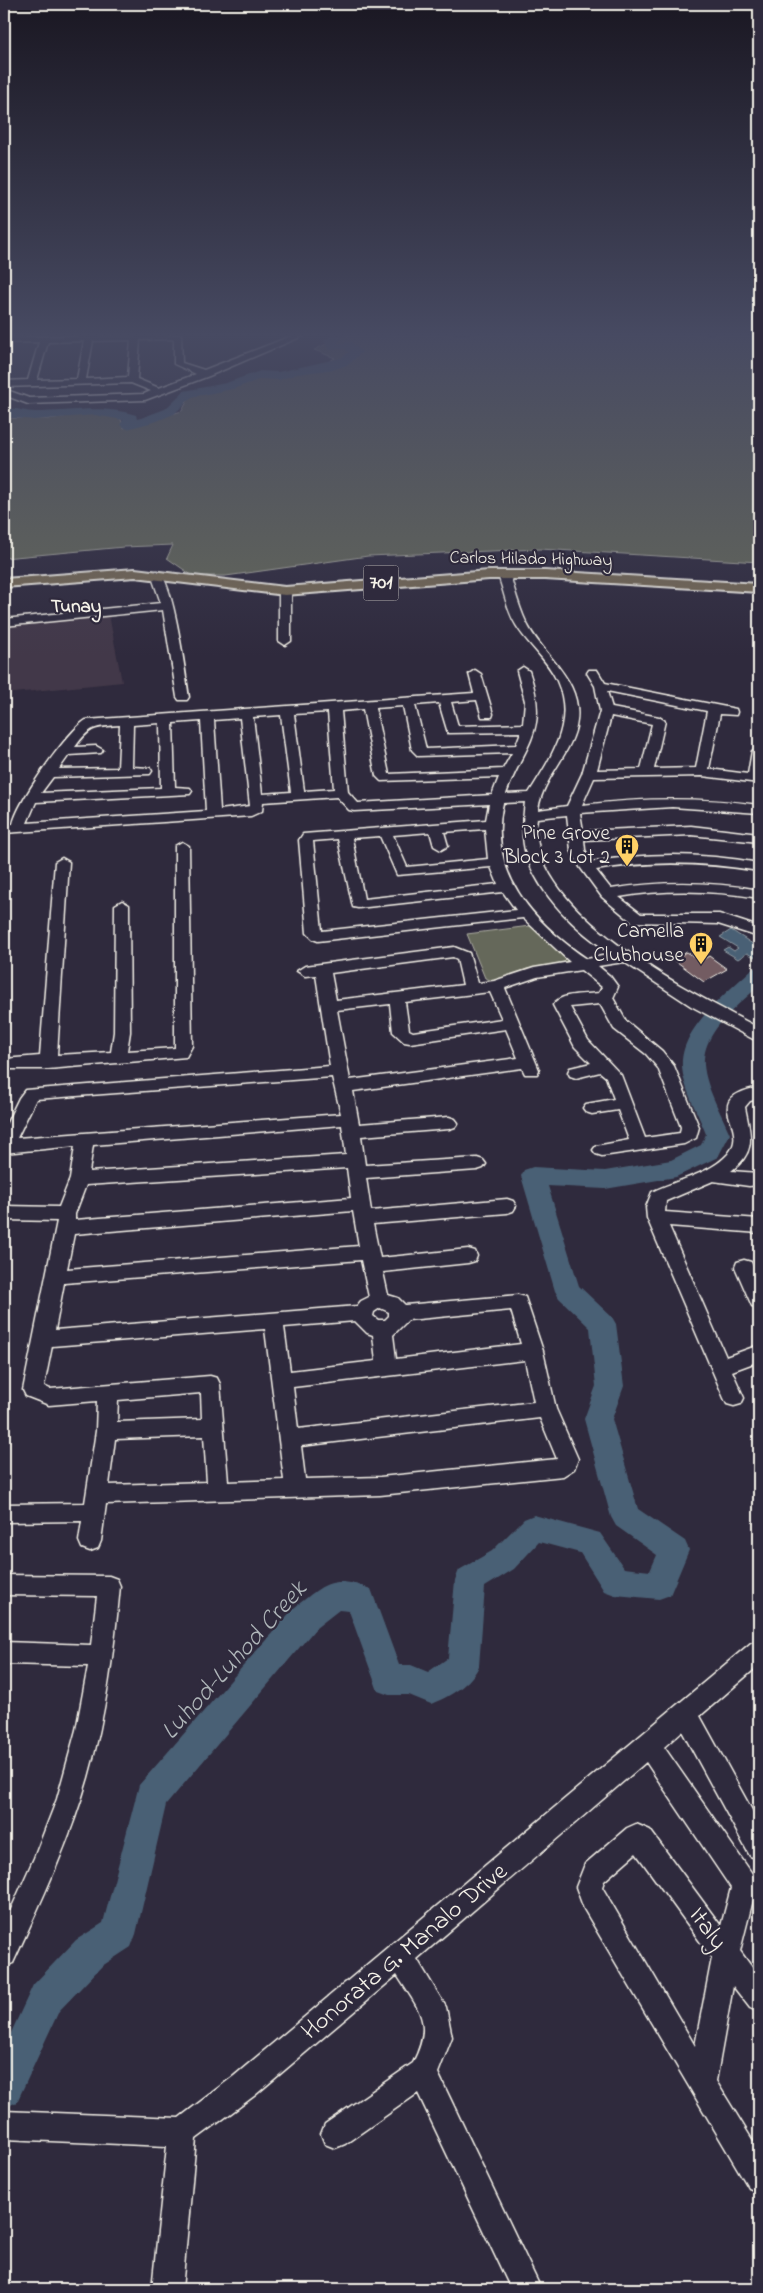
<svg xmlns="http://www.w3.org/2000/svg" width="763" height="2293" viewBox="0 0 763 2293" font-family="'Indie Flower',sans-serif">
<style>
.built{fill:#433948}
.green{fill:#65685a;stroke:#acaca1}
.water{fill:#4a6074;stroke:#8e9aa2}
.lines{fill:none;stroke-linecap:round;stroke-linejoin:round}
.river{fill:#4a6074;fill-rule:evenodd}
.building{fill:#735c62;stroke:#f4f1e8}
.minor-casing{stroke:#f4f1e8;stroke-width:3}
.major-casing{stroke:#f4f1e8;stroke-width:4}
.minor{fill:#2f2a3d;fill-rule:evenodd}
.major{fill:#776a54;fill-rule:evenodd}
.labels{text-anchor:middle;dominant-baseline:central;stroke-width:4.5;stroke-linejoin:round;paint-order:stroke}
.far-street-label{font-size:18px;fill:#f4f1e8;stroke:#2f2a3d}
.far-neighbourhood-label{font-size:19px;font-weight:bold;fill:#f4f1e8;stroke:#2f2a3d}
.shield{fill:#2f2a3d;stroke:#b9b5b5;stroke-width:1}
.shield-label{font-size:20px;font-weight:bold;fill:#f4f1e8}
.poi-label{font-size:21px;fill:#f4f1e8;stroke:#2f2a3d;text-anchor:end}
.near-street-label{font-size:25px;fill:#f4f1e8;stroke:#2f2a3d}
.near-water-label{font-size:26px;font-style:italic;fill:#b0b7ba;stroke:#2f2a3d}
</style>
<rect width="100%" height="100%" fill="#2f2a3d"/>
<filter id="ink" filterUnits="userSpaceOnUse"><feTurbulence type="fractalNoise" baseFrequency=".02" numOctaves="2"/><feDisplacementMap in="SourceGraphic" scale="10" xChannelSelector="R" yChannelSelector="G"/><feConvolveMatrix kernelMatrix="1 2 1 2 8 2 1 2 1" color-interpolation-filters="sRGB"/></filter>
<g filter="url(#ink)">
<!-- built -->
<path class="built" d="M109 615 122 682 4 694V626Z"/>
<!-- green -->
<path class="green" d="M345 335H759V562L540 549 368 556 226 576H193L167 558 173 545 124 547 4 558V418L48 419 96 412 120 417 124 428 182 411 191 394 235 387 254 375 314 370 335 358 314 350Z
M538 925 571 961 527 969 496 982 485 978 467 934Z"/>
<!-- water -->
<path class="water" d="M731 930 759 948V954L754 957 747 953 738 959 723 950 728 947 734 951 738 948 720 937Z"/>
<g class="lines">
<!-- river -->
<path class="river" d="M331 335H346L337 343 352 342 362 352 349 364 336 369 297 374 279 380 261 379 233 389 192 397 174 414 157 421 127 429 120 425 123 420 95 415 34 420 4 417V409C15 407 24 412 35 412 70 412 101 404 136 415L137 419 141 418 165 409 184 391 226 383 260 371 278 372 341 358 349 352 345 349 329 350 324 340Z
M371 335H393C388 340 376 340 371 335Z
M759 967V986C737 1006 702 1032 704 1065 706 1088 721 1113 730 1134L718 1157 676 1177 605 1189 548 1186 579 1286 612 1317 616 1324 624 1386 612 1419 638 1509 685 1541 689 1550 670 1595 659 1599 615 1595 604 1591 580 1553 539 1542 514 1569 485 1587 479 1666C471 1684 449 1697 431 1704L409 1695H389L378 1691 349 1611 339 1610 316 1628 166 1805 136 1934 131 1947 102 1966 59 2011 17 2102 4 2108V2048L33 1985 76 1940 103 1923 139 1785 294 1608C324 1584 331 1574 371 1589L399 1665H411L428 1672 448 1658 455 1580 459 1570 492 1551 524 1519 534 1515 600 1533 624 1568 650 1571 657 1555 616 1526 611 1517 584 1419 596 1386 590 1328 559 1298 555 1291 521 1176 524 1170 533 1167 605 1171 671 1160 701 1145 706 1134C698 1113 683 1088 682 1066 680 1028 727 993 752 969Z"/>
</g>
<!-- building -->
<path class="building" d="M687 952 700 961 709 956 727 969 704 982 673 959Z"/>
<g class="lines">
<defs>
<path id="minor" d="M181 335 182 363 204 370 294 335H305L209 376 145 400 28 404 4 395V389L29 398 144 394 151 391 131 383 4 387V381L28 380 39 342 4 343V337ZM174 339V364L196 374 159 388 137 379 140 340ZM131 340 128 377 86 379 93 341ZM84 341 77 379 37 380 48 342Z
M157 571C173 575 186 678 189 697L187 700H179L177 697 163 610 4 626V619L161 603 151 574Z
M504 572 510 575C515 591 519 607 526 622 543 658 586 680 576 727 569 757 542 779 538 810L567 806 582 774 600 711 595 686 587 673 589 670H597L605 683 736 709 737 712 736 715 720 714 709 769 748 774 752 751 759 747V783L702 776 594 778 582 805C641 798 700 797 759 805V813L672 807 580 813 583 831 691 826 759 834V842L691 835 584 840 585 850 591 862C648 852 703 853 759 863V871C705 862 651 860 596 870L611 889C661 881 709 881 759 890V898C712 890 666 889 619 897L641 914H719L759 927V937L718 924 632 922 602 897 580 867 571 850 567 815 537 818C524 911 691 992 759 1028V1040L753 1039 691 1006 624 962 598 966 610 976 618 987 613 998 626 1021 662 1051 674 1066 699 1127 696 1138 684 1144 602 1156 596 1154 593 1150 596 1146 629 1140 618 1110 592 1114 586 1112 583 1108 586 1104 614 1099 606 1077 600 1072 576 1078 570 1076 568 1072 570 1068 591 1063 575 1047 553 1005C561 992 586 995 599 993L602 987 581 970 537 977 505 988 539 1070 537 1074H525L522 1068 353 1091 359 1124 449 1117 455 1119 458 1123 455 1127 449 1129 361 1136 365 1165 477 1158 483 1160 486 1164 483 1168 477 1170 366 1178 371 1211 507 1199 513 1201 516 1206 513 1211 507 1213 373 1224 380 1258 468 1249 475 1251 477 1256 475 1261 468 1263 383 1272 388 1295 398 1298 405 1305 518 1295 525 1297 543 1351 556 1409 578 1459 574 1469 563 1476 380 1495 106 1504 101 1541 98 1548 90 1551 82 1548 79 1541 82 1521 4 1522V1504L85 1503 96 1431 97 1401 49 1405 26 1396 23 1390 57 1221 4 1220V1206L59 1207 70 1179 75 1146 4 1153V1129L19 1098 25 1090 330 1066 316 975 305 976 297 971 305 966 454 947 469 953 478 983 494 981 534 968 570 962 523 918 318 941 313 939 307 933 299 840 303 834 486 820 489 804 354 811 349 810 337 797 263 802 262 811 251 816 4 833V825L13 824C18 801 67 732 86 720L474 693 469 674 475 670 481 674 493 714 492 717H482L477 700 451 702 458 726 523 724 525 701 517 671 523 667 529 671C550 732 525 742 506 794L529 793C550 759 576 723 557 681 548 660 527 644 516 625 507 611 504 591 498 575ZM607 691 707 711 696 768 654 769 665 721 659 717 612 708ZM439 703 448 733 521 732 516 745 426 749 415 705ZM403 706 412 750 418 756 512 753 503 769 389 774 375 708ZM363 709 376 776 381 781 499 777 492 795 358 803 348 792 341 711ZM328 712 334 789 304 791 294 714ZM281 715 291 792 262 794 253 717ZM611 716 652 724 641 769 597 770ZM240 718 250 806 220 810 214 720ZM201 721 206 811 27 823 36 802 190 794 192 791 190 788 175 787 173 723ZM160 723 161 788 41 793 53 777 150 774 152 771 150 768 132 767 133 725ZM120 725 118 768 59 769 69 755 101 753 103 750 96 746 75 747C91 725 95 727 120 725ZM525 802C523 819 521 837 526 854 539 896 577 931 612 954L587 959C533 922 487 872 503 803ZM485 829 488 859 407 867 393 835 430 832 434 846 441 850 448 846 444 832ZM380 836 397 875 491 867 498 884 364 899 352 838ZM338 839 353 907 358 908 503 892 516 910 322 931 313 841ZM453 957 457 959 463 985 336 1000 331 973ZM490 992 502 1019 413 1032 409 1030 405 1002ZM390 1004 393 1032 404 1042 410 1043 506 1029 518 1058 350 1080 337 1010ZM600 1004 614 1029 646 1054 658 1068 681 1127 680 1133 645 1138 621 1075 588 1040 570 1007ZM332 1077 341 1114 17 1138 36 1099ZM342 1125 346 1155 89 1172 93 1145ZM347 1168 351 1198 75 1220V1214L86 1185ZM353 1211 359 1246 67 1269 74 1234ZM361 1260 369 1297 361 1301 357 1306 55 1330 64 1283ZM380 1308 389 1312V1316L385 1320H378L373 1316 374 1312ZM511 1310 521 1344 396 1359 393 1335 408 1320ZM355 1321 367 1333 373 1335 376 1361 290 1371 284 1327ZM265 1329 284 1480 228 1482 220 1384 217 1378 210 1376 50 1389 44 1386 52 1346ZM525 1360 534 1402 298 1429 293 1387ZM201 1393 202 1419 117 1422 118 1400ZM540 1418 557 1459 380 1477 305 1479 301 1446ZM204 1436 207 1482 109 1485 115 1439Z
M285 588 291 591V641L285 645 279 641V591Z
M182 842 189 846 192 1046 186 1057 48 1069H4V1059L40 1056 55 862 62 858 69 862 57 1055 111 1052 114 1032 115 905 122 901 129 905 130 1032 127 1051 175 1048V846Z
M759 1087V1099L750 1101 745 1107C750 1134 758 1151 731 1171L759 1173V1185L749 1186 713 1181 666 1201 665 1212 759 1219V1233L669 1226 726 1357 759 1345V1361L732 1371 744 1398 741 1404 734 1406 727 1404 724 1398 647 1218 646 1207 652 1192C676 1180 709 1175 728 1154 752 1126 696 1100 759 1087Z
M744 1260 751 1262 759 1280V1308L752 1306 735 1267 737 1262Z
M4 1575 109 1576 117 1579 120 1586C114 1650 106 1714 88 1777 70 1841 41 1902 13 1963L4 1967V1925L34 1858 57 1799 76 1730 88 1666 4 1664V1642L91 1645 97 1596 4 1595Z
M759 1640V1665L700 1716 759 1823V1859L750 1856 682 1731 664 1747 753 1875 757 1884 740 1951 759 1977V2012L750 2008 733 1986 716 2081 759 2151V2192L749 2188 584 1909 576 1887 585 1864 627 1828 636 1824 650 1830 721 1926 731 1888 646 1762 417 1959 446 2007 452 2037 438 2073 541 2289H511L418 2093 345 2144 335 2148 325 2144 321 2134 325 2124 413 2063C434 2022 419 2010 397 1975L254 2096 196 2139 182 2289H152L167 2146 4 2139V2111L179 2118 234 2076 751 1643ZM636 1853 712 1958 695 2046 602 1887 604 1881Z"/>
<path id="major" d="M135 569 285 587 489 571H545L759 584V592L545 579H489L285 595 135 577 4 587V579Z"/>
</defs>
<!-- minor casing -->
<use href="#minor" class="minor-casing"/>
<!-- major casing -->
<use href="#major" class="major-casing"/>
<!-- minor -->
<use href="#minor" class="minor"/>
<!-- major -->
<use href="#major" class="major"/>
</g>
</g>
<!-- sky -->
<linearGradient id="sky" x2="0" y2="1"><stop stop-color="#1a1722"/><stop offset="0.51" stop-color="#474a62"/><stop offset="1" stop-color="#474a62" stop-opacity="0"/></linearGradient>
<rect width="763" height="656" fill="url(#sky)"/>
<!-- icons -->
<defs>
<symbol id="building-pin" viewBox="-11 -11 22 30"><path d="M0 17L-7.5 6A9.5 9.5 0 1 1 7.5 6Z" fill="#ffd166" stroke="#2f2a3d"/><path d="M-4-6H4V6H1V3H-1V6H-4ZM-2.5-4.3h1.7v1.8h-1.7ZM.8-4.3h1.7v1.8H.8ZM-2.5-1h1.7V.8h-1.7ZM.8-1h1.7V.8H.8Z" fill="#111"/></symbol>
</defs>
<g fill-rule="evenodd">
<use href="#building-pin" x="613" y="832" width="28" height="38"/>
<use href="#building-pin" x="687" y="930" width="28" height="38"/>
</g>
<g class="labels">
<!-- far-street labels -->
<g class="far-street-label">
<text transform="translate(531 560) rotate(1)">Carlos Hilado Highway</text>
</g>
<!-- far-neighbourhood labels -->
<g class="far-neighbourhood-label">
<text x="76" y="607">Tunay</text>
</g>
<!-- shield labels -->
<rect class="shield" x="363.5" y="565.5" width="35" height="35" rx="4"/>
<g class="shield-label">
<text x="381" y="583">701</text>
</g>
<!-- poi labels -->
<g class="poi-label">
<text x="610" y="834">Pine Grove<tspan x="610" dy="24">Block 3 Lot 2</tspan></text>
<text x="684" y="932">Camella<tspan x="684" dy="24">Clubhouse</tspan></text>
</g>
<!-- near-street labels -->
<g class="near-street-label">
<text transform="translate(707 1929) rotate(54)">Italy</text>
<text transform="translate(405 1952) rotate(-40)">Honorata G. Manalo Drive</text>
</g>
<!-- near-water labels -->
<g class="near-water-label">
<text transform="translate(235 1661) rotate(-48)">Luhod-Luhod Creek</text>
</g>
</g>
<!-- margin -->
<rect width="763" height="2293" fill="none" stroke="#2f2a3d" stroke-width="20"/>
<rect x="10" y="10" width="743" height="2273" fill="none" stroke="#f4f1e8" stroke-width="2" filter="url(#ink)"/>
</svg>
